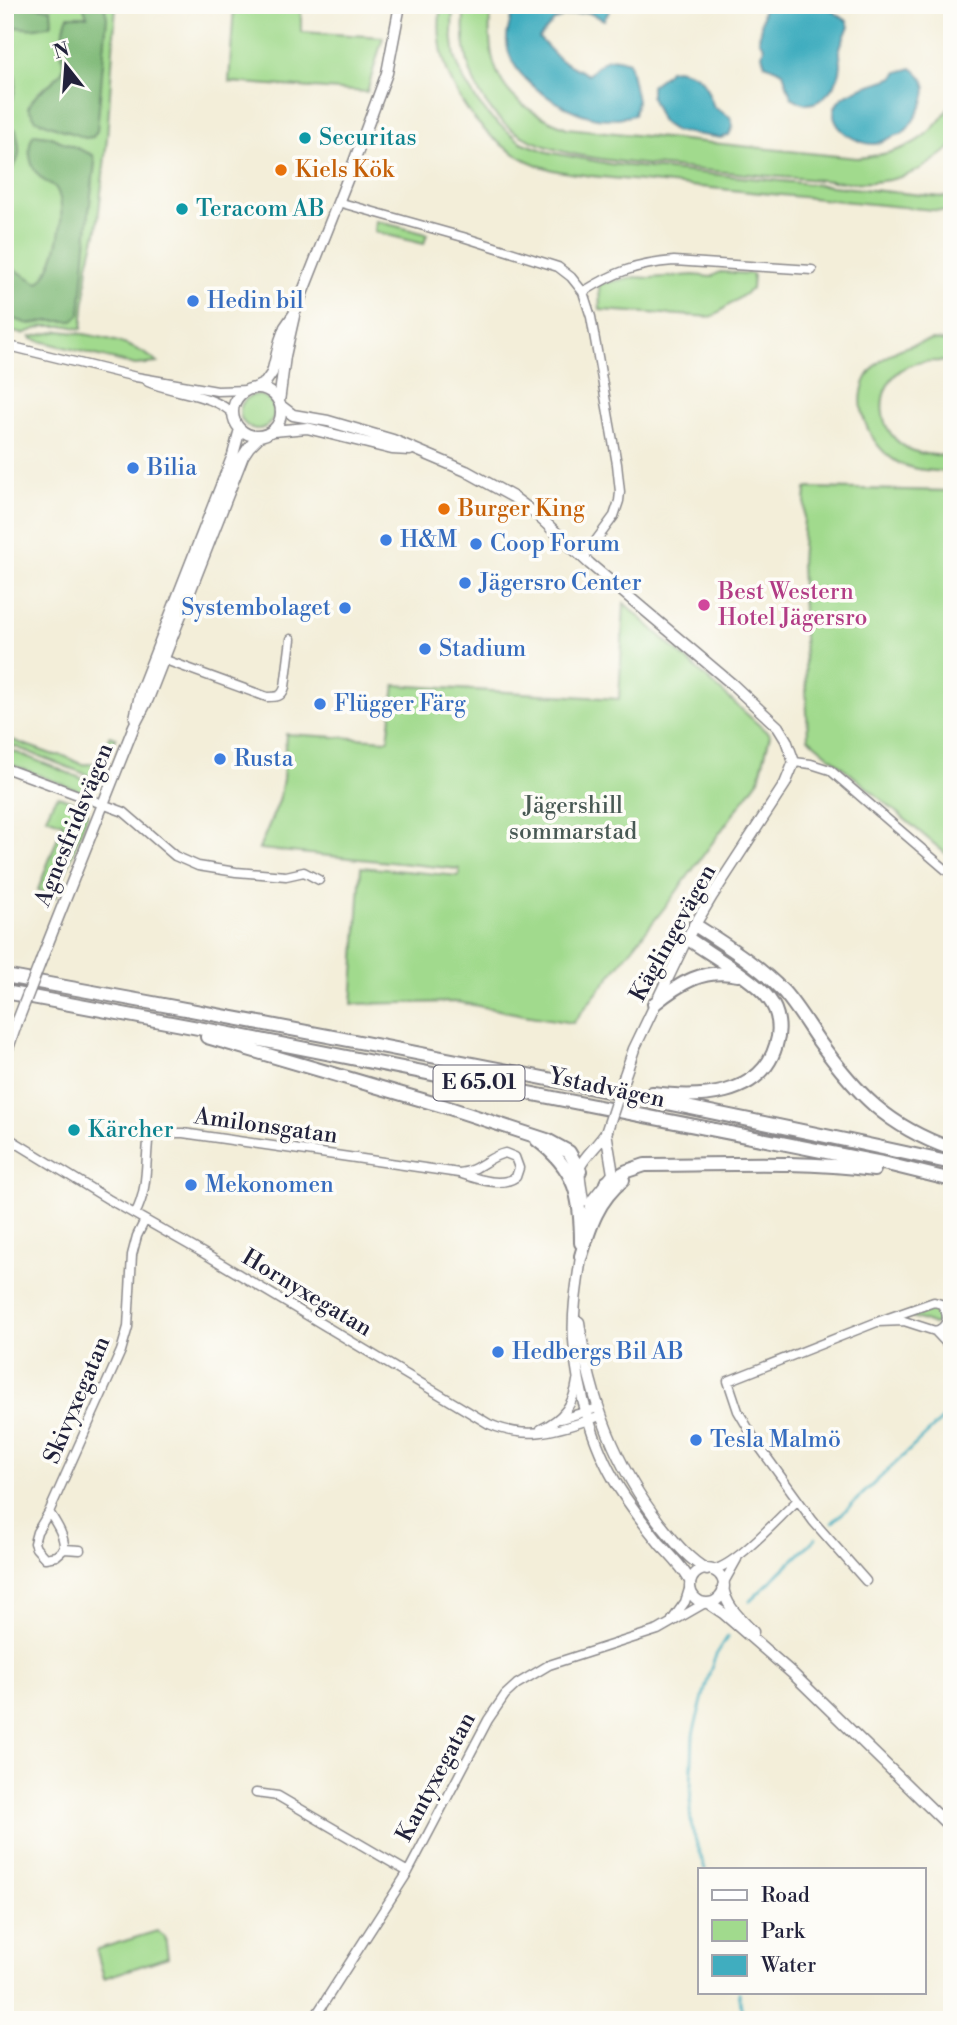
<svg xmlns="http://www.w3.org/2000/svg" width="957" height="2025" viewBox="0 0 957 2025" font-family="'Libre Bodoni',serif">
<style>
.green{fill:#a1da8d;stroke:#627e64;stroke-width:2}
.forest{fill:#80ba78;stroke:#516e5a;stroke-width:2}
.water{fill:#40adbf;stroke:#31687d;stroke-width:2}
.lines{fill:none;stroke-linecap:round;stroke-linejoin:round}
.stream{stroke:#40adbf;stroke-width:2.5}
.minor-casing{stroke:#8a888a;stroke-width:11}
.major-casing{stroke:#8a888a;stroke-width:13}
.highway-casing{stroke:#8a888a;stroke-width:16}
.minor{stroke:#fff;stroke-width:8}
.major{stroke:#fff;stroke-width:10}
.highway{stroke:#fff;stroke-width:12}
.major-bridge-casing{stroke:#8a888a;stroke-width:13;stroke-linecap:butt}
.major-bridge{stroke:#fff;stroke-width:10}
.culture-dot{fill:#0f9aa8;stroke:#fdfcf7;stroke-width:2.5}
.food-dot{fill:#e8710a;stroke:#fdfcf7;stroke-width:2.5}
.shop-dot{fill:#3f7fe0;stroke:#fdfcf7;stroke-width:2.5}
.hotel-dot{fill:#d1479c;stroke:#fdfcf7;stroke-width:2.5}
.labels{text-anchor:middle;dominant-baseline:central;stroke-width:7;stroke-linejoin:round;paint-order:stroke}
.shield{fill:#fdfcf7;stroke:#646373;stroke-width:2}
.shield-label{font-size:21px;font-weight:bold;fill:#22223b}
.culture-label{font-size:23px;fill:#0d838f;stroke:#fdfcf7;text-anchor:start}
.food-label{font-size:23px;fill:#c56008;stroke:#fdfcf7;text-anchor:start}
.shop-label{font-size:23px;fill:#366cbe;stroke:#fdfcf7;text-anchor:start}
.hotel-label{font-size:23px;fill:#b23c85;stroke:#fdfcf7;text-anchor:start}
.park-label{font-size:23px;fill:#485954;stroke:#fdfcf7}
.street-label{font-size:23px;fill:#22223b;stroke:#fdfcf7}
</style>
<rect width="100%" height="100%" fill="#fdfcf7"/>
<filter id="ink" filterUnits="userSpaceOnUse"><feTurbulence type="fractalNoise" baseFrequency=".0143" numOctaves="2"/><feDisplacementMap in="SourceGraphic" scale="14" xChannelSelector="R" yChannelSelector="G"/><feConvolveMatrix kernelMatrix="1 2 1 2 8 2 1 2 1" color-interpolation-filters="sRGB"/></filter>
<filter id="wash" filterUnits="userSpaceOnUse"><feTurbulence type="fractalNoise" baseFrequency=".00686" numOctaves="4" result="noise"/><feDisplacementMap in="SourceGraphic" scale="28" xChannelSelector="R" yChannelSelector="G"/><feGaussianBlur stdDeviation="1.57" result="paint"/><feColorMatrix in="noise" values="0 0 0 0 0 0 0 0 0 0 0 0 0 0 0 0 0 1.4 0 .05"/><feComposite in="paint" operator="in"/></filter>
<g filter="url(#wash)">
<rect width="100%" height="100%" fill="#f3eed9"/>
<!-- green -->
<path class="green" d="M5 5H116L107 139 97 229 88 265 82 329 68 326H45L22 334 5 330Z
M234 5H301V32L383 37 367 92 229 82Z
M441 5H453L452 33 455 57 464 80 477 101 490 117 521 142 548 152 610 164 952 198V212L591 176C578 174 565 173 553 170 483 152 429 78 441 5Z
M465 5H493C489 16 489 27 490 38 492 89 523 111 567 128L857 158C900 154 930 142 952 102V147C935 160 918 173 897 178 868 186 836 181 807 179 772 177 736 173 701 170 657 165 612 163 569 153 549 148 527 141 511 129 472 100 459 51 465 5Z
M376 221 427 234 424 244 375 232Z
M720 272 753 274 752 289 712 317 600 310 599 284 635 277 650 278 694 275 711 277Z
M60 331C92 334 133 341 158 363L135 365 32 339 30 337Z
M932 340 952 342V362C938 361 921 360 908 366 871 384 875 437 914 451 926 456 939 455 952 456V472C934 471 915 471 899 463 869 447 848 401 871 371 887 351 908 345 932 340Z
M240 412a17 17 0 1 1 34 0a17 17 0 1 1-34 0Z
M809 488 952 491V854L945 853 808 738 801 562 806 489Z
M624 603 770 735 759 779 669 902 573 1023 524 1015 458 1002 352 1004 361 867 459 876V869L259 849 279 801 283 779 286 734 388 740 395 685 619 699Z
M109 736 116 738 98 779 5 743 7 738 54 755C65 754 69 759 79 763 86 766 91 763 98 763Z
M5 748 96 784 87 794 5 762Z
M58 796 85 805 88 813 56 897 38 890 63 823 46 817 54 800Z
M933 1308 938 1309 942 1314 941 1322 934 1325 910 1316 911 1314Z
M157 1931 165 1937 168 1957 104 1978 97 1952 98 1949Z"/>
<!-- forest -->
<path class="forest" d="M5 5H26L51 9 52 24C37 30 19 30 5 23Z
M83 5H104L107 17 97 131 93 137 85 138 36 120 28 108C37 88 54 85 62 71 65 64 62 61 62 54 61 46 64 24 68 16H87Z
M5 61C19 73 17 84 12 101L5 103Z
M5 122 16 130C21 150 22 162 5 176Z
M34 134 49 136 93 155 95 163 89 212 80 314 73 321H48L33 324 26 323 5 316V261L10 267 38 283C56 270 70 206 55 187 51 183 44 182 41 178 29 167 26 146 34 134Z"/>
<!-- water -->
<path class="water" d="M515 5H613L604 20 587 12 562 17 554 21 539 38 560 60 588 75C604 60 606 54 629 62L637 101 634 115C621 118 605 121 592 117 561 109 509 79 507 42 506 31 512 16 515 5Z
M767 5H829L830 9 847 21 849 27C846 33 842 41 840 48 839 53 841 59 841 65 840 81 824 105 806 104 801 103 796 99 791 97L783 72 765 64 762 55 764 47 759 40 763 10Z
M912 68C927 79 929 89 922 105 918 113 911 126 904 132 901 135 899 134 895 136 888 138 882 143 875 144 855 145 820 122 840 100 850 89 879 83 894 77L898 72Z
M677 69C706 75 704 83 714 107L730 117 733 126 729 135 721 138 675 131 662 122 651 97V86C656 81 665 77 669 70Z"/>
<g class="lines">
<!-- stream -->
<path class="stream" d="M832 1523 952 1410
M750 1601 816 1538
M705 1869 692 1829 690 1813 693 1734 710 1671 716 1655 728 1636
M739 1992 743 2020"/>
</g>
</g>
<g filter="url(#ink)">
<g class="lines">
<defs>
<path id="minor" d="M338 202 463 237 558 267 571 277 583 292 591 317 617 464 620 492 619 501 614 516 583 558
M583 292C615 272 636 264 674 261L812 270
M5 345 136 377 217 391 248 390
M148 382C174 393 214 394 233 414
M160 658 267 697C277 697 282 697 285 687L291 639
M794 762 811 764 830 770 952 875
M5 768 124 812 175 856 198 866 236 872 286 876 304 872 319 880
M5 1136 108 1199 205 1254 489 1424C531 1442 560 1429 601 1416
M135 1214C149 1189 145 1160 149 1133H183L459 1173C475 1178 500 1188 516 1177L519 1168 515 1157 505 1153C487 1157 479 1171 459 1173
M935 1331 952 1349
M561 1419 598 1408
M541 1429C563 1419 574 1404 577 1381
M49 1512C56 1523 65 1536 64 1549L56 1556 45 1558 36 1548 34 1543 37 1532 49 1512 121 1351 128 1327 132 1255 137 1236 145 1220
M64 1549 80 1550
M712 1570C736 1566 778 1518 797 1501
M866 1581 813 1521 758 1445 738 1411 728 1381 877 1322 904 1321 935 1331C949 1327 950 1315 941 1304L934 1302 877 1322
M723 1584 737 1559
M672 1620 685 1602 690 1586
M256 1793 278 1796 408 1872
M313 2020 408 1872 488 1720 505 1695 517 1684 549 1665 658 1630 705 1603"/>
<path id="major" d="M233 412a24 24 0 1 1 48 0a24 24 0 1 1-48 0Z
M253 389 265 383 272 373 280 341 285 327 294 314 351 170 387 73 400 5
M279 402 285 356 294 316
M281 406 293 415 328 421 393 440 466 471 513 497 537 515 590 564 732 684 778 727 786 740 794 762 785 784 712 896 687 938 634 1049 625 1075
M273 431 307 428 392 449 410 450
M135 718 141 690 233 455 240 429
M42 958 134 726 148 699 243 456 249 447 260 436
M5 1057 16 1025
M583 1201C582 1190 578 1177 580 1167 582 1159 601 1142 607 1131
M584 1231 593 1199 613 1174 606 1132
M582 1250C578 1279 572 1310 574 1340 577 1393 595 1454 625 1497 636 1513 648 1529 660 1544 671 1556 683 1567 690 1581
M579 1322C589 1396 615 1466 661 1525 675 1542 687 1558 707 1570
M690 1586a17 17 0 1 1 34 0a17 17 0 1 1-34 0Z
M723 1587C726 1607 740 1618 753 1632
M708 1603 723 1613 792 1673 952 1829"/>
<path id="highway" d="M695 925C726 945 758 965 784 992 797 1007 807 1024 818 1040 857 1094 887 1126 952 1149
M5 976C322 1033 638 1095 952 1163
M5 992 225 1033 887 1164 952 1180
M654 1004C680 983 703 968 738 975
M207 1037 443 1106 547 1140 569 1152 580 1171
M652 1093C697 1099 761 1098 776 1045 781 1030 779 1012 769 999 756 980 708 953 687 938
M537 1140C576 1169 581 1197 581 1243
M606 1183 627 1171 645 1165C722 1165 798 1160 874 1170
M581 1256C590 1226 598 1200 623 1180"/>
</defs>
<!-- minor casing -->
<use href="#minor" class="minor-casing"/>
<!-- major casing -->
<use href="#major" class="major-casing"/>
<!-- highway casing -->
<use href="#highway" class="highway-casing"/>
<!-- minor -->
<use href="#minor" class="minor"/>
<!-- major -->
<use href="#major" class="major"/>
<!-- highway -->
<use href="#highway" class="highway"/>
<defs>
<path id="major-bridge" d="M16 1025 42 958
M607 1130 625 1075"/>
</defs>
<!-- major-bridge casing -->
<use href="#major-bridge" class="major-bridge-casing"/>
<!-- major-bridge -->
<use href="#major-bridge" class="major-bridge"/>
</g>
</g>
<!-- markers -->
<g class="culture-dot">
<circle cx="305" cy="138" r="7"/>
<circle cx="182" cy="209" r="7"/>
<circle cx="74" cy="1130" r="7"/>
</g>
<g class="food-dot">
<circle cx="281" cy="170" r="7"/>
<circle cx="444" cy="509" r="7"/>
</g>
<g class="shop-dot">
<circle cx="193" cy="301" r="7"/>
<circle cx="133" cy="468" r="7"/>
<circle cx="386" cy="540" r="7"/>
<circle cx="476" cy="544" r="7"/>
<circle cx="465" cy="583" r="7"/>
<circle cx="345" cy="608" r="7"/>
<circle cx="425" cy="649" r="7"/>
<circle cx="320" cy="704" r="7"/>
<circle cx="220" cy="759" r="7"/>
<circle cx="191" cy="1185" r="7"/>
<circle cx="498" cy="1352" r="7"/>
<circle cx="696" cy="1440" r="7"/>
</g>
<circle class="hotel-dot" cx="704" cy="605" r="7"/>
<g class="labels">
<!-- shield labels -->
<rect class="shield" x="433.5" y="1065.5" width="91" height="35" rx="5"/>
<g class="shield-label">
<text x="479" y="1083">E 65.01</text>
</g>
<!-- culture labels -->
<g class="culture-label">
<text x="319" y="138">Securitas</text>
<text x="196" y="209">Teracom AB</text>
<text x="88" y="1130">Kärcher</text>
</g>
<!-- food labels -->
<g class="food-label">
<text x="295" y="170">Kiels Kök</text>
<text x="458" y="509">Burger King</text>
</g>
<!-- shop labels -->
<g class="shop-label">
<text x="207" y="301">Hedin bil</text>
<text x="147" y="468">Bilia</text>
<text x="400" y="540">H&amp;M</text>
<text x="490" y="544">Coop Forum</text>
<text x="479" y="583">Jägersro Center</text>
<text x="331" y="608" text-anchor="end">Systembolaget</text>
<text x="439" y="649">Stadium</text>
<text x="334" y="704">Flügger Färg</text>
<text x="234" y="759">Rusta</text>
<text x="205" y="1185">Mekonomen</text>
<text x="512" y="1352">Hedbergs Bil AB</text>
<text x="710" y="1440">Tesla Malmö</text>
</g>
<!-- hotel labels -->
<g class="hotel-label">
<text x="718" y="592">Best Western<tspan x="718" dy="26">Hotel Jägersro</tspan></text>
</g>
<!-- park labels -->
<g class="park-label">
<text x="573" y="806">Jägershill<tspan x="573" dy="26">sommarstad</tspan></text>
</g>
<!-- street labels -->
<g class="street-label">
<text transform="translate(74 825) rotate(-68)">Agnesfridsvägen</text>
<text transform="translate(673 933) rotate(-61)">Käglingevägen</text>
<text transform="translate(607 1088) rotate(12)">Ystadvägen</text>
<text transform="translate(266 1126) rotate(8)">Amilonsgatan</text>
<text transform="translate(307 1293) rotate(31)">Hornyxegatan</text>
<text transform="translate(77 1400) rotate(-67)">Skivyxegatan</text>
<text transform="translate(436 1777) rotate(-62)">Kantyxegatan</text>
</g>
</g>
<!-- margin -->
<rect width="957" height="2025" fill="none" stroke="#fdfcf7" stroke-width="28"/>
<!-- legend -->
<rect x="698" y="1868" width="228" height="126" fill="#fdfcf7" stroke="#a5a5ac" stroke-width="2"/>
<rect x="712" y="1890" width="35" height="10" fill="#ffffff" stroke="#a5a5ac" stroke-width="2"/>
<text x="761" y="1902" font-size="21" fill="#22223b">Road</text>
<rect x="712" y="1920" width="35" height="21" fill="#a1da8d" stroke="#a5a5ac" stroke-width="2"/>
<text x="761" y="1938" font-size="21" fill="#22223b">Park</text>
<rect x="712" y="1955" width="35" height="21" fill="#40adbf" stroke="#a5a5ac" stroke-width="2"/>
<text x="761" y="1972" font-size="21" fill="#22223b">Water</text>
<!-- north arrow -->
<g transform="translate(66 66) rotate(343)" stroke="#fdfcf7" stroke-width="5" paint-order="stroke">
<path d="M0-5L12 26L0 18L-12 26Z" fill="#22223b"/>
<text y="-10" font-size="19" font-weight="bold" text-anchor="middle" fill="#22223b">N</text>
</g>
</svg>
